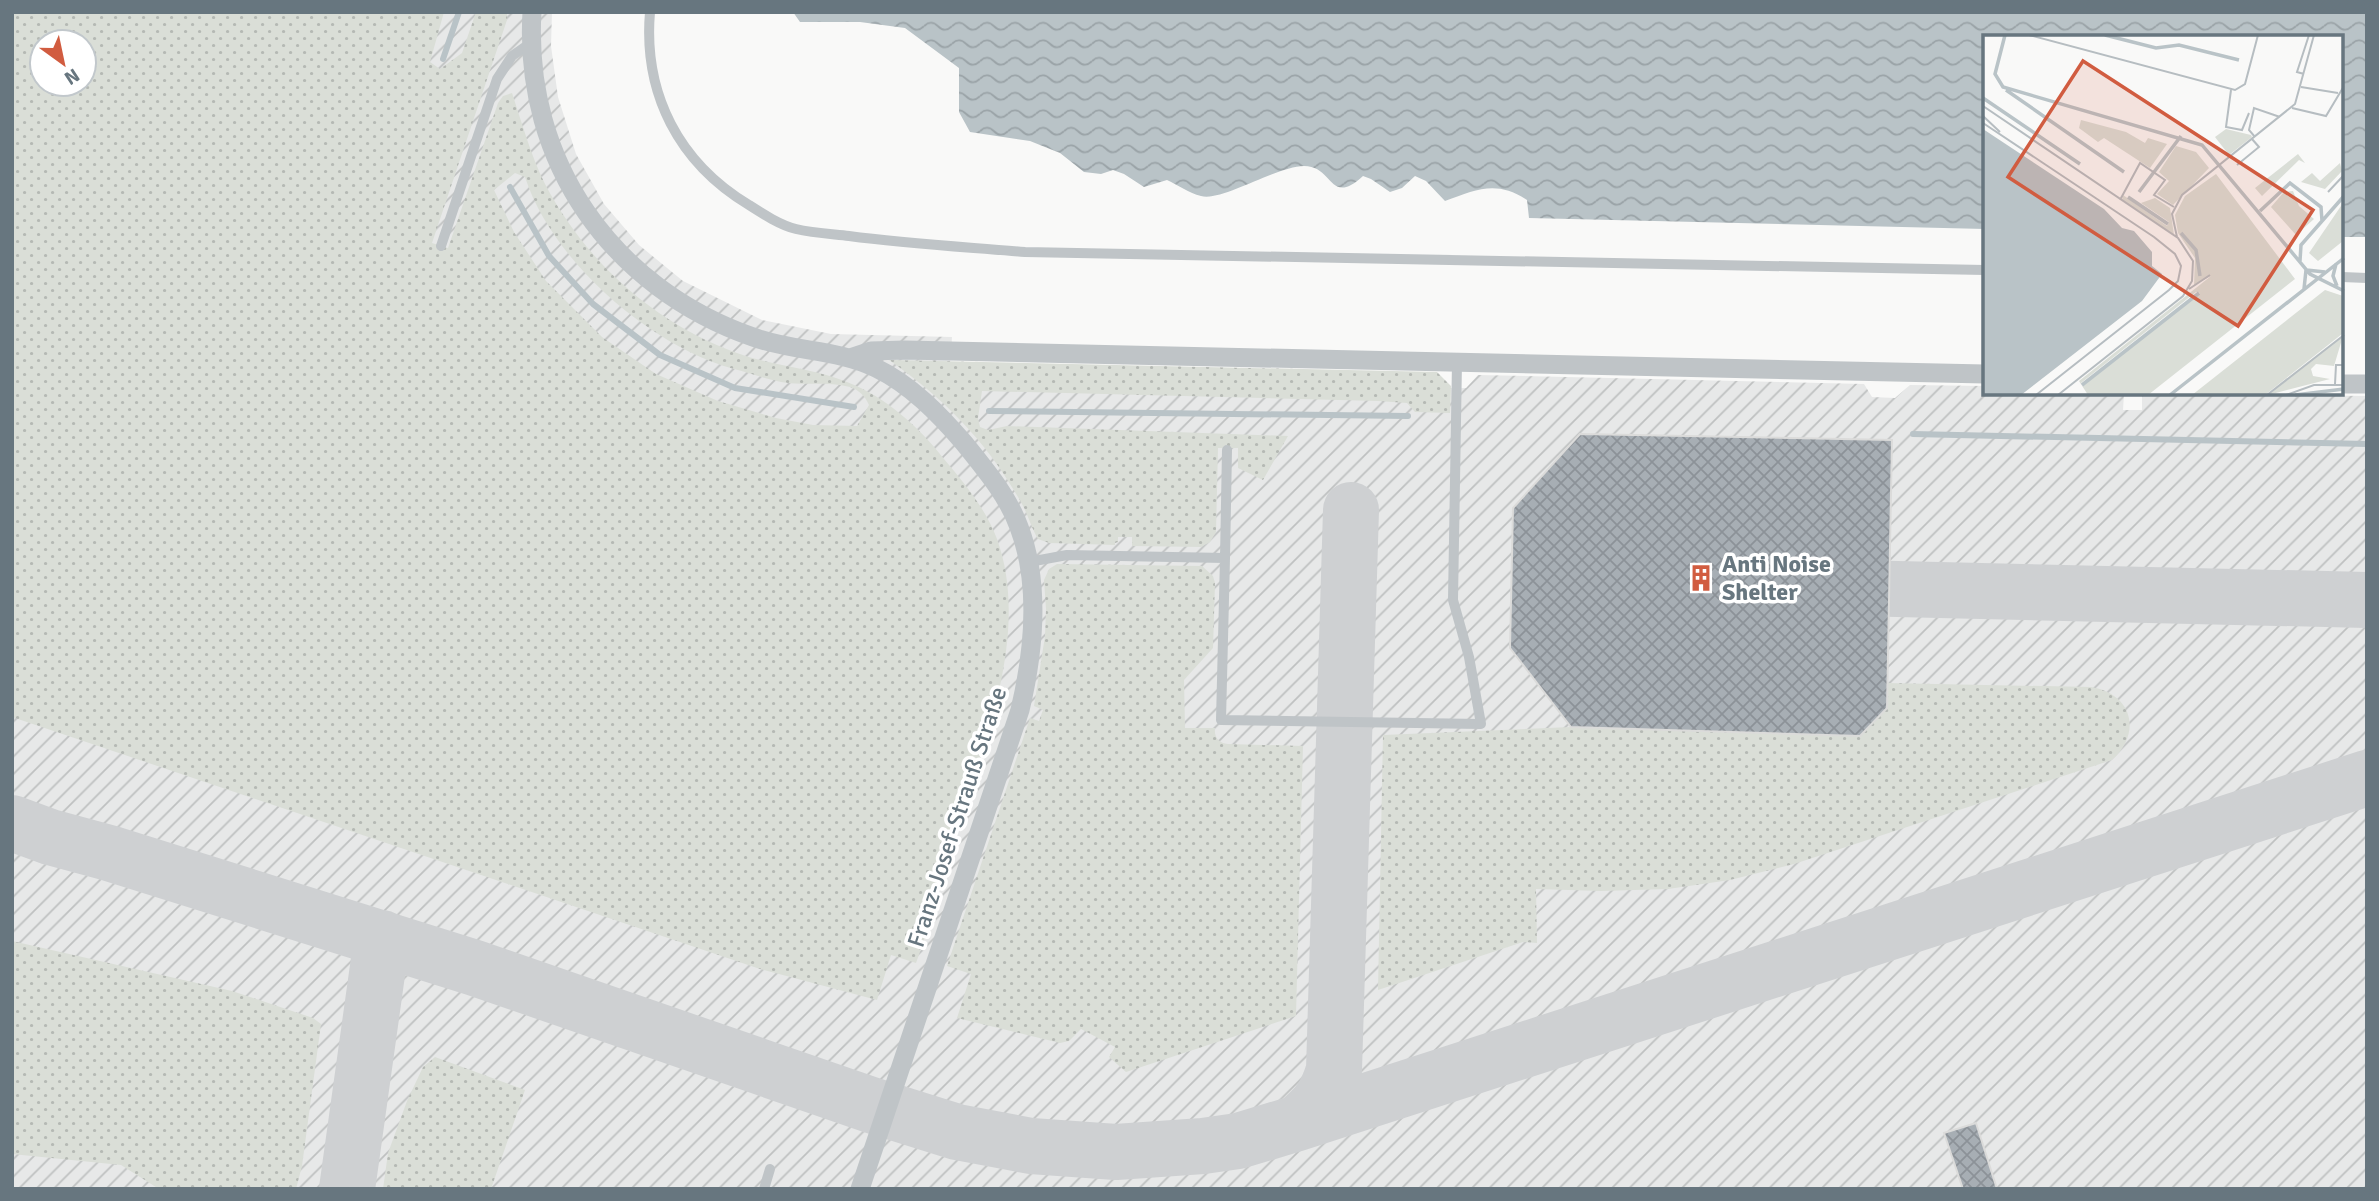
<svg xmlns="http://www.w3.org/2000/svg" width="2379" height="1201" viewBox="0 0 2379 1201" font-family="Signika,sans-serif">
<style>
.industrial{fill:url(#industrial-furrows);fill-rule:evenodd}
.grass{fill:url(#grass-dots);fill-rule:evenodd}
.water{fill:url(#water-waves)}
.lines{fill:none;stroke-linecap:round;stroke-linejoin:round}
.stream{stroke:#b9c3c7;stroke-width:6}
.taxiway{stroke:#ced0d2;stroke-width:56}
.building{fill:url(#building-cross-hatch);stroke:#dbdbda;stroke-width:2}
.lane{stroke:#bfc4c7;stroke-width:10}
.street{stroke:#bfc4c7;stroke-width:19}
.labels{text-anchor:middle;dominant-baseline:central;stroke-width:7;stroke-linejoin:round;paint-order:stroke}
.poi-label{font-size:24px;font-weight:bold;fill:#67767f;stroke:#fff;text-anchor:start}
.street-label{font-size:24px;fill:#67767f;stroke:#fff}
.inset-river{fill:none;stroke:#b9c3c7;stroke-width:3.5}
.inset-road{fill:none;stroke:#b6bdc1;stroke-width:2}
.view{fill:#d15c40;fill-opacity:0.15;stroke:#d15c40;stroke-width:3.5}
.inset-edge{fill:none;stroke:#67767f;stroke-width:3.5}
</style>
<defs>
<pattern id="industrial-furrows" width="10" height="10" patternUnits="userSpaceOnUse" patternTransform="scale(1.75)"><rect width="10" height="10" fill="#e7e8e8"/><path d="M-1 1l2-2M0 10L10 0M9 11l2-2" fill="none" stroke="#bfc1c1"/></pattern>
<pattern id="grass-dots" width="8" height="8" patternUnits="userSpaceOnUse" patternTransform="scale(1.75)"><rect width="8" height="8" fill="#daded7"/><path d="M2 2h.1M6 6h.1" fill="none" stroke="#b5b9b4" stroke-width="1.8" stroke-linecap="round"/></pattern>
<pattern id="water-waves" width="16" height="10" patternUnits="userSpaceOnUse" patternTransform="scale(1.75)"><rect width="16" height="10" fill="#b9c3c7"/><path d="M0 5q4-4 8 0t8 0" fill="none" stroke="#9aa3a7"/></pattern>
<pattern id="building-cross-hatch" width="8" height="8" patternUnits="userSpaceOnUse" patternTransform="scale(1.75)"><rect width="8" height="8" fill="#a7aeb4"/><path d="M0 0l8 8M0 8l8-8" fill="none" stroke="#8c9298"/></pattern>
</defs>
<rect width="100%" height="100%" fill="#f9f9f8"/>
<!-- industrial -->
<path class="industrial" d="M12 12H552L551 46 558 97 576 154 604 204 639 245 683 281 762 320 831 334 952 337 950 363 1447 388H1466L1478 375 1864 384 1872 397 1895 398 1910 385 1985 386V394H2124L2123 410H2142V394L2367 396V1189H12ZM42 42H84V84H42Z"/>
<!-- grass -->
<path class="grass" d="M12 12H444L430 62 440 69 462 53 476 12H507V20L432 243 448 248 498 103 503 96 512 93C522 123 531 156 545 184 586 262 654 323 737 353 772 366 812 368 847 382 886 397 919 427 944 459 964 483 986 509 997 539 1030 630 986 741 957 827 942 872 933 919 916 963L891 955 877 1000 760 969 12 717ZM42 42H84V84H42ZM515 173 525 177C552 261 650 346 734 369 750 373 765 379 781 382 803 386 828 381 850 387 859 390 865 396 869 405L857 426 813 425 776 418 718 401 656 374 602 337 546 281 514 232 494 190Z
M889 360 1437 372 1451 386 1450 413 1415 412 1407 403 1378 401 982 391 978 418 980 427 988 430 1007 426 1288 436 1263 480 1238 468V448H1218L1216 532 1210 542 1201 547 1132 546V537H1118V542L1115 543V545L1049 543 1038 539C1031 527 1028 515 1022 504 988 443 946 400 889 360Z
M1057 564 1202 566 1213 576 1215 583 1213 648 1184 680 1185 728H1215C1214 738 1219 743 1228 744L1303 746 1296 1016 1126 1072 1109 1057 1115 1047 1081 1029 1069 1041 1060 1043 957 1018 971 974 947 966 1030 718 1039 721 1043 710 1034 706 1045 636 1046 609 1044 580 1049 569Z
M1887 683 2091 687C2133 694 2142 733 2112 760L1794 864 1730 880 1668 889 1601 891 1536 889 1537 943 1523 942 1378 990 1383 735 1571 727 1859 736 1887 708Z
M12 941 232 991 313 1018 321 1024 302 1166 296 1189H159L121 1165 12 1154Z
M435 1057 525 1090 491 1189H383L388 1153 407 1101 423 1067Z"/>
<!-- water -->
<path class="water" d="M793 12H2367V237H2342V37H1985V229L1529 218 1527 200C1497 180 1477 189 1445 201L1426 181 1415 176 1402 188 1390 192 1371 179 1363 176C1329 207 1334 166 1304 166 1277 166 1222 202 1201 196 1189 193 1178 185 1167 180L1144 187 1124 174 1113 170 1101 174 1084 172 1060 153 1030 141 970 132 959 112V68L905 28 860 22H800Z"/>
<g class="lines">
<!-- stream -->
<path class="stream" d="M443 59 459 12
M510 187 549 256 593 304 660 355 735 388 854 407
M989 411 1408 416
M1913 434 2367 444"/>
<!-- taxiway -->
<path class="taxiway" d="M1813 587 2367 600
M12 823 50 837 109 853 475 968 871 1105 957 1132 1031 1146 1116 1152 1203 1146 1238 1141 1298 1123 2367 778
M1298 1123C1319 1105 1326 1096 1334 1070L1351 510
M347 1189 382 938"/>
</g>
<!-- building -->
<path class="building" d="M1580 434 1892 440 1887 708 1860 736 1571 727 1510 648 1513 508Z
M1976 1123 1997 1189H1963L1944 1133Z"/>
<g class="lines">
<!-- lane -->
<path class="lane" d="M650 12C643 94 679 163 749 205 763 214 780 225 796 229 813 233 832 234 849 236 908 244 967 247 1025 252L1985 270
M441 246 497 79 512 56 532 42
M2342 277 2367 278
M1225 558 1227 450
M1029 562 1067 555 1225 558 1221 720 1481 724 1469 657 1453 600 1457 362
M764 1189 770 1169"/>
<!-- street -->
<path class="street" d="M532 12C523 163 613 288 753 337 793 352 837 349 876 368 911 385 939 414 964 443 984 468 1008 496 1019 527 1041 585 1034 651 1020 710L860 1189
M850 358 871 351 905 350 1985 374
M2342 384H2367"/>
</g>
<!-- icons -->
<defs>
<symbol id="building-bare" viewBox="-9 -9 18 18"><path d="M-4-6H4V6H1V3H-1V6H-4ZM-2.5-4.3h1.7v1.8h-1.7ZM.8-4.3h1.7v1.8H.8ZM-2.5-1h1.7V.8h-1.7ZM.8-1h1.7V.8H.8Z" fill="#d15c40" stroke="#fff" stroke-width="2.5" paint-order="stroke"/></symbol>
</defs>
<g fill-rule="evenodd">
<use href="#building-bare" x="1682" y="559" width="38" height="38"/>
</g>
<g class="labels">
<!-- poi labels -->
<g class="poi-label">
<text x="1722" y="564">Anti Noise<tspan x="1722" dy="28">Shelter</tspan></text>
</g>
<!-- street labels -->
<g class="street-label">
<text transform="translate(957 817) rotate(-72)">Franz-Josef-Strauß Straße</text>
</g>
</g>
<!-- overview -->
<g transform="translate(1983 35)">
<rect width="360" height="360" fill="#f9f9f8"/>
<path d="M98 85 143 97 162 108 165 103 184 109 167 133 121 103 115 107 96 93ZM243 94 268 100 269 102 246 120 232 102ZM193 111 213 117 226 133 190 170 174 159 186 146 176 137ZM315 119 322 128 316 125 279 161 272 153ZM357 128 359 136 342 154 318 147 329 138 337 146ZM233 139 312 244 165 360H105L96 346 228 241 211 250 212 223 195 198 192 180 202 161ZM213 257 217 258 100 351 98 348ZM310 156 316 171 331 184 313 200 288 172 301 157ZM140 160 184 191 186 187 158 168 172 163 187 173 191 200 139 165ZM360 168V206L335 226 326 218ZM342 255 360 261 359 299 282 360H209ZM360 301 351 331 333 329 328 334 330 341 347 344 285 360Z" fill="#daded7" fill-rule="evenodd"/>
<path d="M0 94 121 174 139 193 151 196 169 217V231L179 239 159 266 38 360H0Z" fill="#b9c3c7"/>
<path class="inset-river" d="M22 0 12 39 20 52 219 110 327 239 361 256M122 0 173 13 196 10 256 25M23 55 141 137M0 63 97 129M156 157 198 101M145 162 185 189M277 176 307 148 338 172 339 186M198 198 213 215 217 241M317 226 318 210 361 161M353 229 350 241 354 251M321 254 323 235 342 237M99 350 216 258M187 360 361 223M312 360 361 354"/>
<path class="inset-road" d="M46 0 252 55 262 49 275 0M321 39 314 37 326 0M318 52 355 58M248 55 243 92 259 95 266 78M0 71 195 203 210 226 209 246 200 261 75 360M309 73 343 81 361 51M0 81 17 97M0 88 171 202 192 219 198 231 195 246 186 255 53 360M272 102 266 95 271 73 297 82M254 130 276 112 269 104M345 157 361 140M137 165 157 128 182 145 171 160 191 172M194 202 189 179 199 160 312 69 331 0M206 254 227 240M352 349 353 330H361M284 360 361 300M303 360 331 350H361"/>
<path class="view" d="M100 26 330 175 255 291 25 142Z"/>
<rect width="360" height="360" class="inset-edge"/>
</g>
<!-- border -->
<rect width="2379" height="1201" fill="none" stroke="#67767f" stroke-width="28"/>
<!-- north arrow -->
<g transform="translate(63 63) rotate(147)"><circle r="33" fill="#ffffff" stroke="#c2c8cc" stroke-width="2"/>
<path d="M0-5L12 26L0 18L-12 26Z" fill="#d15c40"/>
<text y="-10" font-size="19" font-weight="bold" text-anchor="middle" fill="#67767f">N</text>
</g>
</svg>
